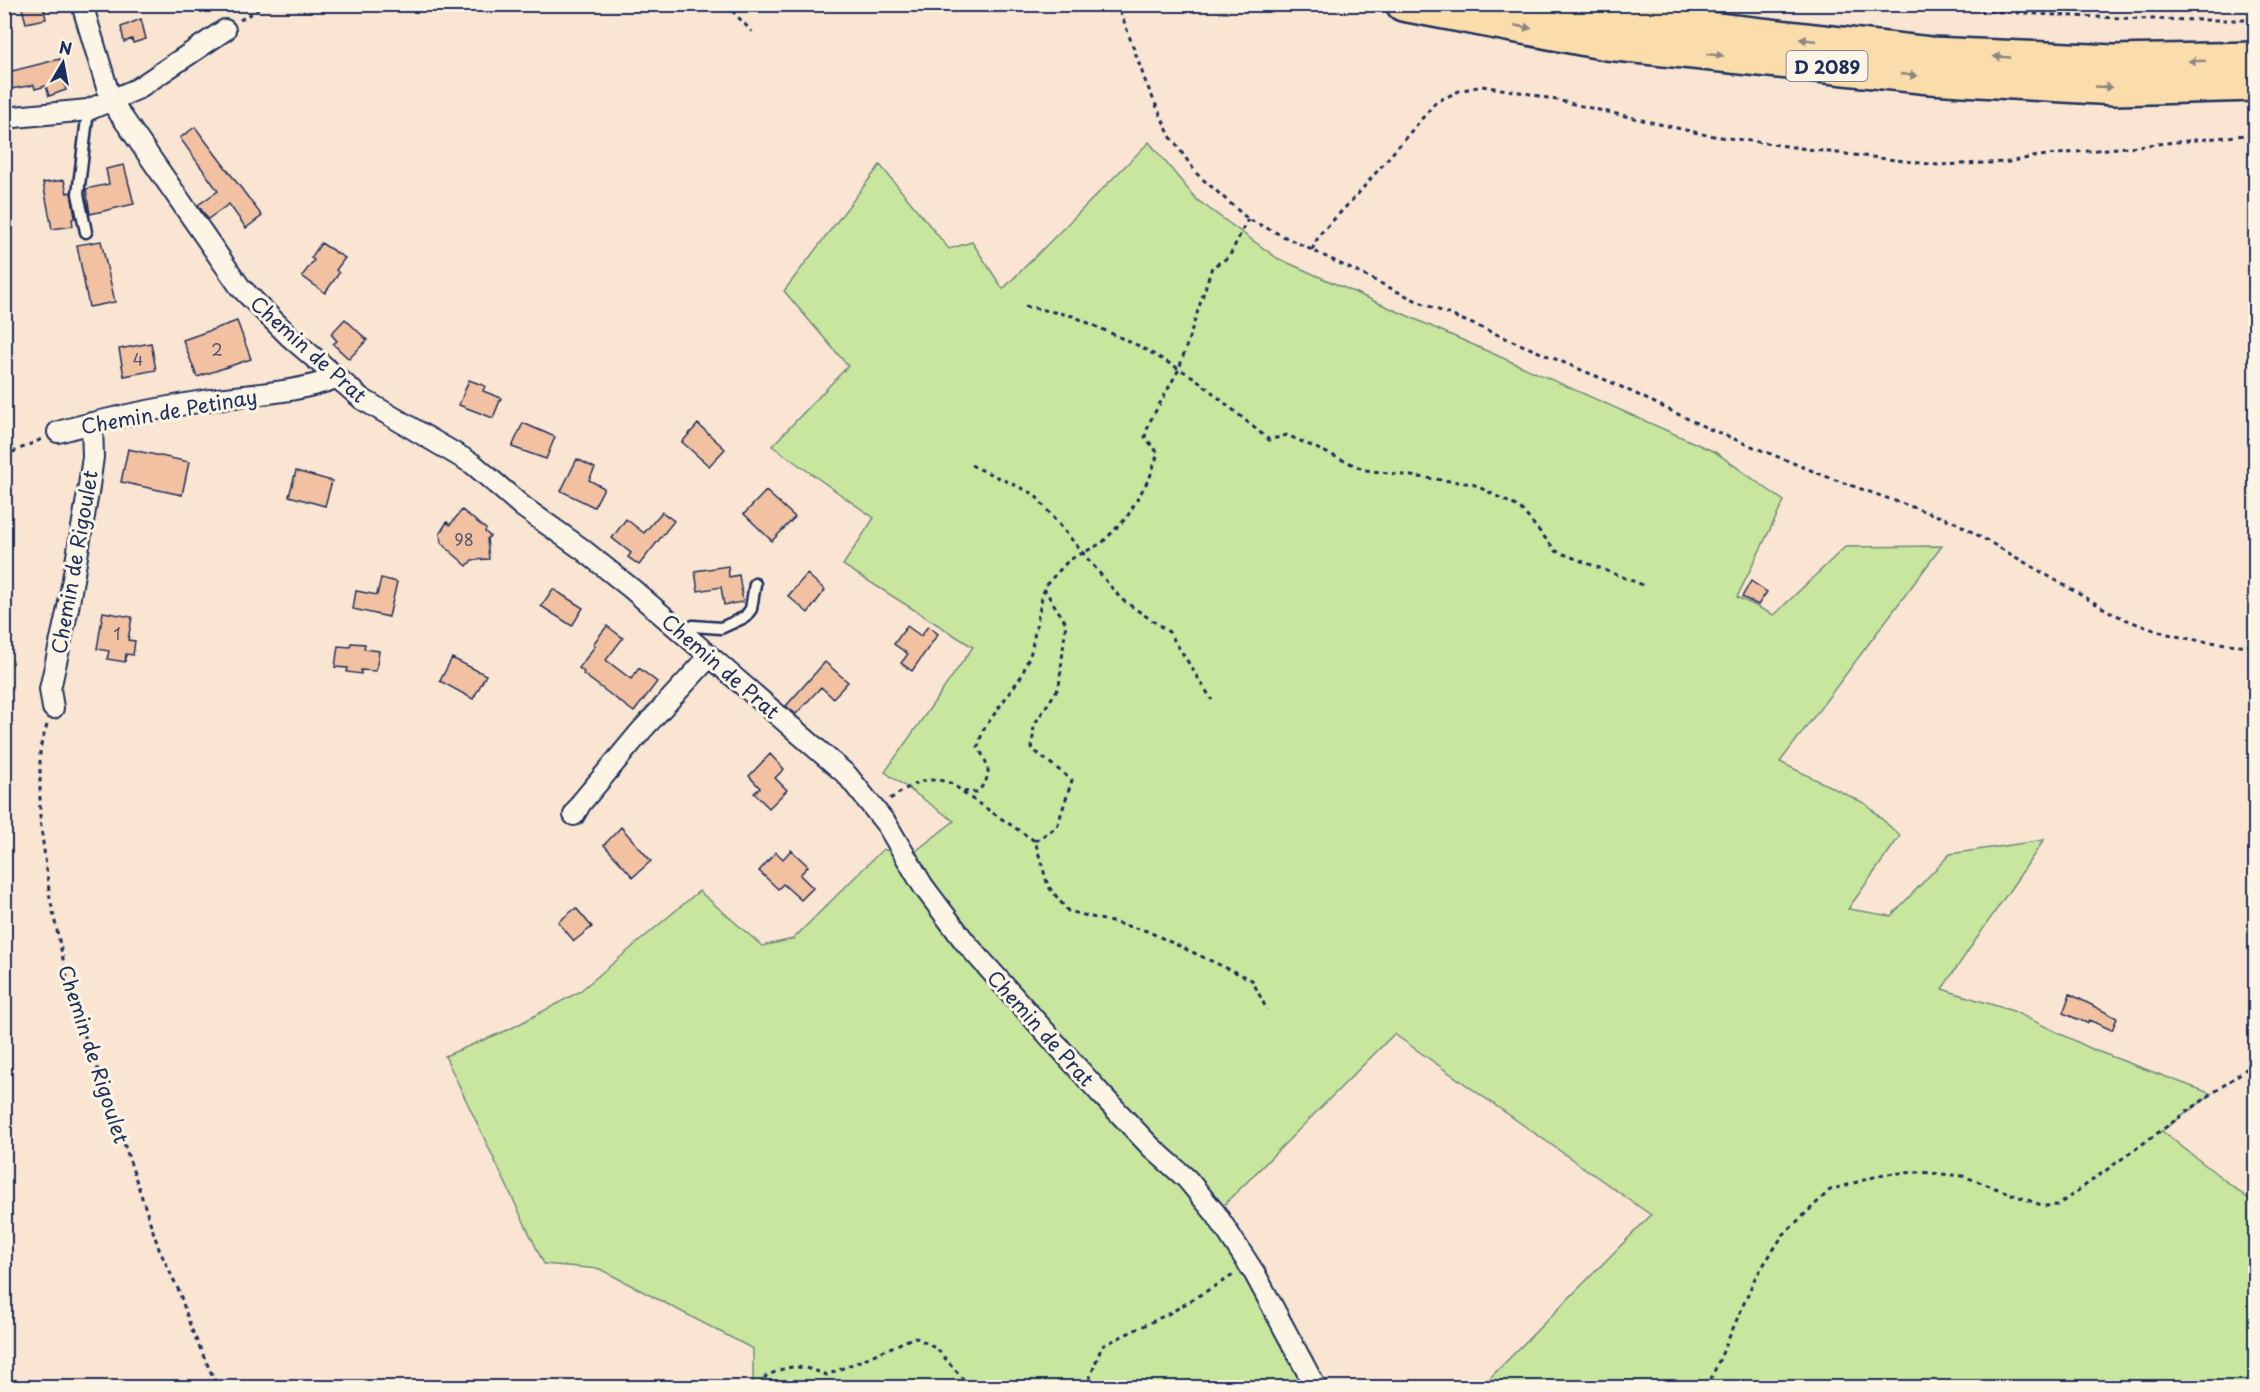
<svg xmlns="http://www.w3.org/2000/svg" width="2260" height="1392" viewBox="0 0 2260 1392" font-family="'Playpen Sans',sans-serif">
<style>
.green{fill:#c8e69e;stroke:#728a7e;stroke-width:1.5}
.building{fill:#f2c1a1;stroke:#1b2f5e;stroke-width:1.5}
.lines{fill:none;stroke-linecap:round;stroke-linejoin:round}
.service-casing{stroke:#1b2f5e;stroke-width:15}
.minor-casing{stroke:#1b2f5e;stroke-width:24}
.trunk-casing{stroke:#1b2f5e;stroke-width:38}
.path{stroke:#1b2f5e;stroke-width:3;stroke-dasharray:4.5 4.5;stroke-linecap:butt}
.service{stroke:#fcf5e5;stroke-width:10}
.minor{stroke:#fcf5e5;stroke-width:20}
.trunk{stroke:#faddab;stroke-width:33}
.oneway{fill:#8a8684}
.labels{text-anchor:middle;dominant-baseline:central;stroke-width:6;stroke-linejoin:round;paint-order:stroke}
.number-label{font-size:16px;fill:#51546f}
.shield{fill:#fcf5e5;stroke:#5e6a86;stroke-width:1.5}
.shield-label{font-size:18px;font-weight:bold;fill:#1b2f5e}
.street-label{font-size:20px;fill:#1b2f5e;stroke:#fcf5e5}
</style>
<rect width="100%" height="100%" fill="#f9e5d1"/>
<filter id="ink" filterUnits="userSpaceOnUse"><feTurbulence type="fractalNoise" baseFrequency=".0167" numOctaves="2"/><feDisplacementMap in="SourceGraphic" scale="12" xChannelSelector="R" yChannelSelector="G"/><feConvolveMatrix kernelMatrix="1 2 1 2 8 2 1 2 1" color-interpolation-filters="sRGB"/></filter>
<g filter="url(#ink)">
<!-- green -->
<path class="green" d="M1149 142 1196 199 1277 258 1715 452 1784 501 1737 597 1774 615 1845 547 1942 546 1780 762 1866 804 1900 836 1848 909 1891 916 1950 854 2044 840 1942 989 2013 1011 2094 1050 2212 1094 2162 1131 2255 1204V1387H1481L1651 1215 1394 1034 1216 1213 1316 1387H753V1349L600 1269 544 1264 445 1056 510 1029 579 992 699 891 762 946 793 939 883 849 907 858 954 821 885 772 973 647 843 565 874 518 772 446 848 366 784 291 880 165 949 249 972 242 1003 289Z"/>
<!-- building -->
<path class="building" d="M21 4H43L46 19 26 23Z
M141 19 146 39 133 43 132 39 124 42 121 27Z
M60 59 66 90 49 96 46 86 35 89 34 85 4 90V73Z
M195 127 262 216 246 228 229 204 208 219 198 205 218 191 180 138Z
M124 165 134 204 90 214 86 189 109 184 106 169Z
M64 180 67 193 71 192 75 218 72 219 73 226 52 229 43 183Z
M101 241 115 302 89 307 77 245Z
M321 243 345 258 336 270 339 273 325 293 302 276 314 260 311 258Z
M345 319 367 340 349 359 333 344 337 341 331 334Z
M237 321 251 359 197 377 183 340Z
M151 343 156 370 124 376 119 349Z
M469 380 485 386 483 391 501 398 493 418 459 405Z
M523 423 555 437 546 459 512 447Z
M698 424 725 449 709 466 682 442Z
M128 449 189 462 182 495 121 482Z
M577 459 595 468 589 480 604 488 594 507 561 491Z
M296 471 332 481 325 506 289 496Z
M766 491 795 517 772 541 744 514Z
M462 510 486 529 485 532 490 536 487 539 489 559 472 560 467 566 441 543 440 533 447 522 450 525Z
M662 512 674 521 639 565 628 557 631 553 612 538 626 519 644 533Z
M728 566 729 577 739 575 743 602 724 605 721 587 698 591 695 571Z
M807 574 825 590 808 613 788 596Z
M381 578 397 582 389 617 353 609 356 591 377 595Z
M1751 581 1767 592 1758 605 1742 597Z
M553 589 583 608 572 626 541 606Z
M103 612 132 617 128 640 135 641 133 655 126 654 125 662 107 659 109 651 97 649Z
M607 626 623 638 606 660 631 679 639 668 657 682 634 712 583 674 584 672 579 668 595 646 593 644Z
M907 626 921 636 928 626 938 634 912 671 901 663 908 654 894 644Z
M351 643 365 644 364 649 379 651 376 671 361 670V674L347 672 348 668 335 667 338 646 350 647Z
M452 658 486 675 473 699 440 681Z
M825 662 848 682 833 698 821 687 796 714 786 706Z
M770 754 784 769 775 778 787 790 769 808 754 793 760 788 749 776Z
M621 827 651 861 633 877 604 845Z
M791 850 808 866 800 875 813 888 801 900 783 884 778 889 759 871 776 852 783 859Z
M576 908 592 927 574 941 558 922Z
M2070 994 2117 1018 2112 1030 2089 1020 2087 1023 2063 1013Z"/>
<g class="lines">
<defs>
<path id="service" d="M86 232 78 194 88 110
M682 633 693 626 721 628 745 617 751 609 755 584"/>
<path id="minor" d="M82 4 111 101 240 287 290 337 362 399 473 464 523 507 582 549 632 589 847 775 887 825 923 886 965 942 1100 1093 1151 1147 1187 1179 1216 1214 1255 1274 1316 1388
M4 118 88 110 137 89 225 30
M58 432C108 418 159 408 210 400 252 394 296 393 336 378
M53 708 50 689 68 608 88 493 93 457 92 423
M574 815 581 803 641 731 709 657"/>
<path id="trunk" d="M1403 4 1607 43 1930 77 2115 88 2256 84
M1538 4 1610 18 1930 54 2114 62 2256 59"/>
</defs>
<!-- service casing -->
<use href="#service" class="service-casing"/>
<!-- minor casing -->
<use href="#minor" class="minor-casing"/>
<!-- trunk casing -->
<use href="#trunk" class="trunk-casing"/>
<!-- path -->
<path class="path" d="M726 4 752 32
M1114 4 1122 16 1146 83 1170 136 1197 174 1248 219 1415 300 1615 384 1707 428 1830 478 1955 522 2112 613C2162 637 2201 643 2256 646
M1899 4C2018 14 2137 21 2256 20
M240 20 267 4
M1312 250 1319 235 1357 195 1436 102 1459 91 1482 86 1526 93 1707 135 1829 152 1938 165 2009 162 2038 156 2256 134
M1025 306 1073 316 1139 346 1195 378 1269 440 1287 435 1365 470 1473 484 1520 508 1556 551 1643 585
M4 456 42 439
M971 465 1034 494 1121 599 1169 632 1212 700
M47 725 40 748V819L50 898 69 987 88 1046 105 1086 159 1249 179 1291 191 1328 218 1388
M963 793 1035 841 1048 886 1068 911 1147 931 1252 980 1267 1010
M890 799C909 787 923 775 947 782 961 786 955 793 977 792 994 775 989 766 978 747L983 730 1022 675 1031 652 1044 587 1069 560 1102 543 1127 517 1150 477 1158 453 1145 437 1149 423 1179 369 1212 267 1229 257 1248 219
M1035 841 1057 827 1072 780 1032 749 1034 725 1059 687 1066 623 1044 589
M2248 1378 2256 1379
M765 1388V1377C790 1363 801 1365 827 1375L915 1337 937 1349 971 1388
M1086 1388 1102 1346 1170 1313 1235 1274
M1707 1388 1755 1278 1783 1235 1830 1190 1884 1174 1920 1172 1963 1176 2044 1206 2058 1205 2256 1062"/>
<!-- service -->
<use href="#service" class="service"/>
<!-- minor -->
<use href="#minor" class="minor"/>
<!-- trunk -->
<use href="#trunk" class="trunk"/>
</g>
<!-- one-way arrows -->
<defs><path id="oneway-solid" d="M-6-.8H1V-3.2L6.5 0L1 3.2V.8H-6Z" transform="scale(1.5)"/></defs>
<g class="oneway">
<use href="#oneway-solid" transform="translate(1523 27) rotate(11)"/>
<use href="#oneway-solid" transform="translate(1808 40) rotate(-174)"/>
<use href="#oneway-solid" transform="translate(1715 55) rotate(6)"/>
<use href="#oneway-solid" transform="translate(2002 57) rotate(-177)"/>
<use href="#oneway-solid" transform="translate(2197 61) rotate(179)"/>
<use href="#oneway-solid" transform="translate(1909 75) rotate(6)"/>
<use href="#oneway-solid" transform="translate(2104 87) rotate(3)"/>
</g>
</g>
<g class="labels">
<!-- number labels -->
<g class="number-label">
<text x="217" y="349">2</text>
<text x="138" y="359">4</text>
<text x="464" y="539">98</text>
<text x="117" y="633">1</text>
</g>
<!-- shield labels -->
<rect class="shield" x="1786.5" y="51" width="81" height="30" rx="4.5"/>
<g class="shield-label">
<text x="1827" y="66">D 2089</text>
</g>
<!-- street labels -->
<g class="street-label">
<text transform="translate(309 349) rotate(42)">Chemin de Prat</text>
<text transform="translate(169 411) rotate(-10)">Chemin de Petinay</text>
<text transform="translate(74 562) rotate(-80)">Chemin de Rigoulet</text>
<text transform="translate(721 666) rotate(41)">Chemin de Prat</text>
<text transform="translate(1041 1028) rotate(48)">Chemin de Prat</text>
<text transform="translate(94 1054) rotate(72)">Chemin de Rigoulet</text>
</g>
</g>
<!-- margin -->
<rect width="2260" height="1392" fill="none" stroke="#fcf5e5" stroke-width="24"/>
<rect x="12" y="12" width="2236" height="1368" fill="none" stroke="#1b2f5e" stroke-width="2" filter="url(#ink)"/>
<!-- north arrow -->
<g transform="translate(63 63) rotate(10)" stroke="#fcf5e5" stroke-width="4.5" paint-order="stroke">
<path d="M0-4.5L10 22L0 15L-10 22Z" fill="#1b2f5e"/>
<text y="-9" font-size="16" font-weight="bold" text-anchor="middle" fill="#1b2f5e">N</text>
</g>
</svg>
